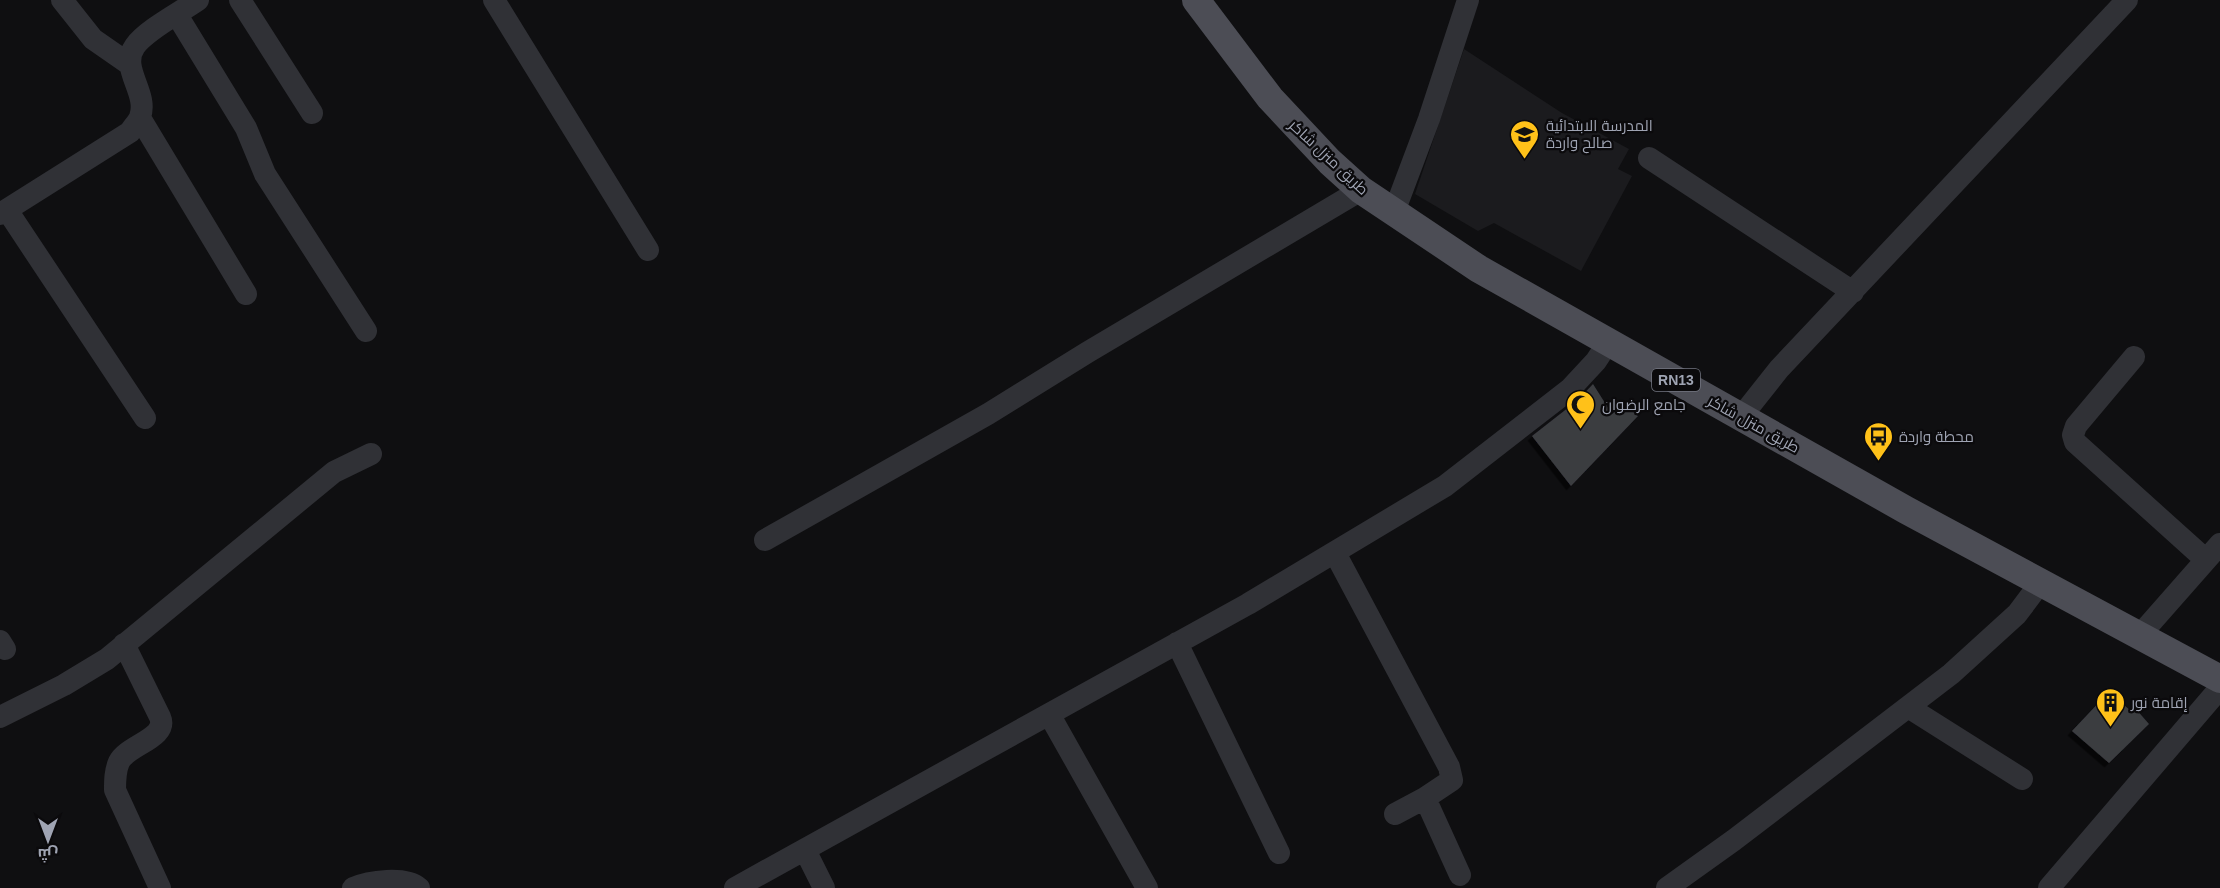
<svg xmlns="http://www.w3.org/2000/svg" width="2220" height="888" viewBox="0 0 2220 888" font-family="Arial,Cairo,sans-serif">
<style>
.built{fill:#1b1b1e}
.building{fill:#3b3c41;filter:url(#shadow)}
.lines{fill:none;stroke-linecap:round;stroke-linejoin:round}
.minor{stroke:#303136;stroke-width:22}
.major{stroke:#4c4d55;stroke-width:28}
.labels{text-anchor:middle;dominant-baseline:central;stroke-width:4.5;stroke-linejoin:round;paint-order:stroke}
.shield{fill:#0b0a0c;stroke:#737681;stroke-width:1.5}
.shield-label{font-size:14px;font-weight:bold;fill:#9fa4b3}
.poi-label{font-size:15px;fill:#9fa4b3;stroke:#0b0a0c;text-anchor:start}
.street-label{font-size:15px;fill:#9fa4b3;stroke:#0b0a0c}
</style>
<defs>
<filter id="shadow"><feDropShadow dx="-4.5" dy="4.5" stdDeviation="0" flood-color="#0009"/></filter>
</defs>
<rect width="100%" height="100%" fill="#0f0f11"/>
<!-- built -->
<path class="built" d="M1464 49 1562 113 1629 149 1618 169 1632 176 1581 271 1494 223 1478 231 1415 194Z"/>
<!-- building -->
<path class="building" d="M1593 384 1612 414 1624 404 1638 416 1571 486 1532 436 1578 400Z
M2105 696 2111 701 2114 697 2130 710 2135 708 2149 724 2109 763 2072 731Z"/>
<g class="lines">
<!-- minor -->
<path class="minor" d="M62 0 93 39 129 64
M240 0 312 113
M494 0 648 250
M177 15 246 128 265 174 366 331
M140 118 246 294
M1649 158 1853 292
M7 210 145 418
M1394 212 1429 119 1468 0
M0 214 130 132C133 127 138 122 140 117 149 92 119 69 135 46 146 30 181 12 198 0
M2134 357 2076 426 2073 435 2075 442 2206 560
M1741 417 1779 369 2127 0
M765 540 988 414 1088 352 1361 190
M1335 553 1449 767 1452 780 1425 798 1460 875
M2140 635 2220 544
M0 641 5 649
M1177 643 1279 853
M124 644 160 717C169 738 127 745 119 762 115 771 115 781 115 790L160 888
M1908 707 2022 779
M1049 714 1147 888
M0 717 64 685 107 659 334 472 371 454
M1395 814 1425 798
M805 850 824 888
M353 888C369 881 405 876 419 888
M735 888 1248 604 1445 486 1570 389 1596 361 1609 341
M1667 888 1734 840 1951 674 2017 614 2041 582
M2049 888 2220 688"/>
<!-- major -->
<path class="major" d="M1196 0 1270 98 1330 162 1361 190 1479 269 1906 510 2220 679"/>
</g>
<!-- icons -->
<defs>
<symbol id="school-pin" viewBox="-11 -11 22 30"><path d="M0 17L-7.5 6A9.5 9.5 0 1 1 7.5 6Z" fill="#ffc119" stroke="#0b0a0c"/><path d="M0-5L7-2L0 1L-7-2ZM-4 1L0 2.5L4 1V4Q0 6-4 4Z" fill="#111"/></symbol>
<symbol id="mosque-pin" viewBox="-11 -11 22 30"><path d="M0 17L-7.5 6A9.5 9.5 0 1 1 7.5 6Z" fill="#ffc119" stroke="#0b0a0c"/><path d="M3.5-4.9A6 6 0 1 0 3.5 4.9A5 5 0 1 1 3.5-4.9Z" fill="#111"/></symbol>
<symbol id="bus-pin" viewBox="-11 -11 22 30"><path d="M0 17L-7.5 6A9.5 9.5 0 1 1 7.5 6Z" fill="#ffc119" stroke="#0b0a0c"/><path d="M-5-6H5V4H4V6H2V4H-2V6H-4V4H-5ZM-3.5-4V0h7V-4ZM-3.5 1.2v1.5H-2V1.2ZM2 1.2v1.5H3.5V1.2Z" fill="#111"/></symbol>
<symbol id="building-pin" viewBox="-11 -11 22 30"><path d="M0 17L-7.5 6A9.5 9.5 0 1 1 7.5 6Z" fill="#ffc119" stroke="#0b0a0c"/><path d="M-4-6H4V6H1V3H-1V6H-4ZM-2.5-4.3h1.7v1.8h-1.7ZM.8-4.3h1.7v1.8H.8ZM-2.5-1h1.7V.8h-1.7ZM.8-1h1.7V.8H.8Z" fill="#111"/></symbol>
</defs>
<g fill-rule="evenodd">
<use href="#school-pin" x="1508" y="118" width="33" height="45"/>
<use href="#mosque-pin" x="1564" y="388" width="33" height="45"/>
<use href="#bus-pin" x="1862" y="420" width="33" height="45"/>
<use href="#building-pin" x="2094" y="686" width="33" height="45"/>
</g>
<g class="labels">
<!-- shield labels -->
<rect class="shield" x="1652" y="369" width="48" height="22" rx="4.5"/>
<g class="shield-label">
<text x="1676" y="380">RN13</text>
</g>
<!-- poi labels -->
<g class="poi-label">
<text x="1546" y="125">المدرسة الابتدائية<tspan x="1546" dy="17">صالح واردة</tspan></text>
<text x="1602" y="404">جامع الرضوان</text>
<text x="1899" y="436">محطة واردة</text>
<text x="2131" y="702">إقامة نور</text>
</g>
<!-- street labels -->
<g class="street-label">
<text transform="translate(1329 157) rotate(43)">طريق منزل شاكر</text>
<text transform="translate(1754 424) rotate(29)">طريق منزل شاكر</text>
</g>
</g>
<!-- north arrow -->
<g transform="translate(48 840) rotate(180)" stroke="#0b0a0c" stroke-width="4.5" paint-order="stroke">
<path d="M0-4.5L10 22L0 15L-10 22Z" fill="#9fa4b3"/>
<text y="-9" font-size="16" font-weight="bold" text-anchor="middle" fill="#9fa4b3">ش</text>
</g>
</svg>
